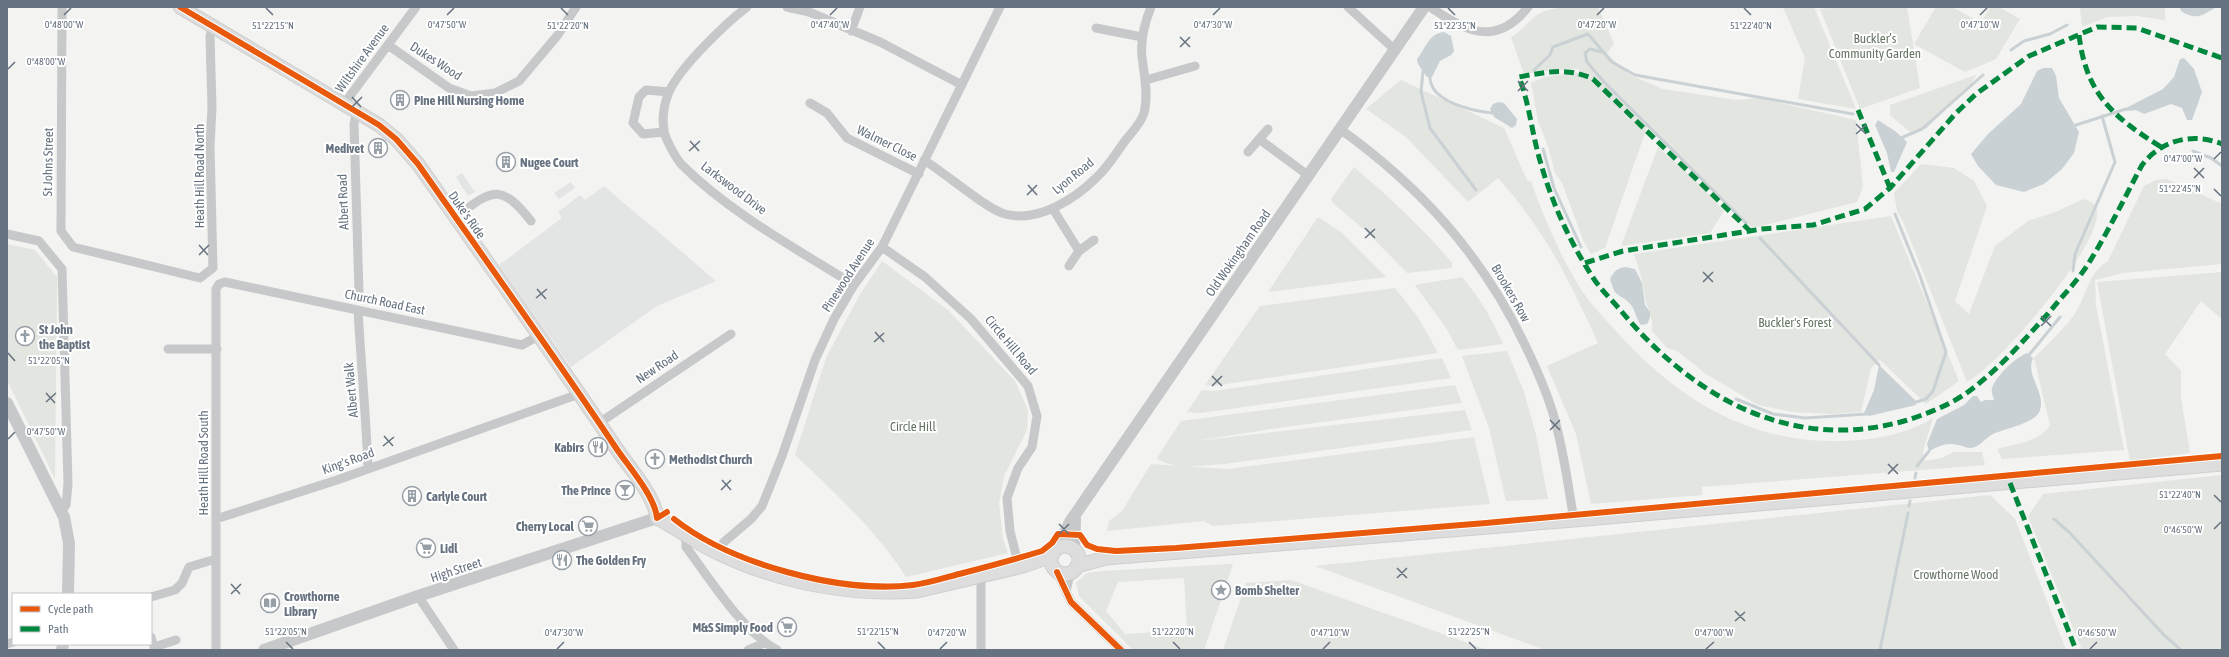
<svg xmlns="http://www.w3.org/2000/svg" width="2229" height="657" viewBox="0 0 2229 657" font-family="'Asap Condensed',sans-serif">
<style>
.built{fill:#e3e4e4}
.green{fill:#e2e5e0;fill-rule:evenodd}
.water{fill:#cad1d4}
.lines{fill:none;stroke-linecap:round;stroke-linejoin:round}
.stream{stroke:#cad1d4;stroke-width:3}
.secondary-casing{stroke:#cfcfcf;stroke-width:15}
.minor{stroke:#c7c8c9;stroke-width:9}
.tertiary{stroke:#c7c8c9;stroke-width:12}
.secondary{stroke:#ddd;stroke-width:13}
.quiet{stroke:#00873e;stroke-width:5;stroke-dasharray:10 5;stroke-linecap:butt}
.cycleway-casing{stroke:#fff;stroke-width:8}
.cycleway{stroke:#e8590c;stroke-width:6}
.ticks{fill:none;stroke:#66727f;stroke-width:1.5}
.labels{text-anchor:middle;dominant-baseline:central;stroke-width:4;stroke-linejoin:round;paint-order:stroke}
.park-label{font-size:13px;fill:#667664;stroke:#fff}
.street-label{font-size:13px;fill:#66727f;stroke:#fff}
.poi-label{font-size:13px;font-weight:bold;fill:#66727f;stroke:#fff;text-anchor:start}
.ticks-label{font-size:10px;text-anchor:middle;fill:#66727f;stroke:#fff;stroke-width:4;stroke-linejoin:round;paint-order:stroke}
</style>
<rect width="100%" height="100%" fill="#f3f3f1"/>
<!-- built -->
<path class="built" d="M462 173 475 192 468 196 456 177Z
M571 182 575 188 559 199 554 193Z
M604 186 716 281 657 306 571 367 499 265 562 218 558 212 580 195 585 200Z"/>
<!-- green -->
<path class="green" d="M1573 7H1598L1614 43 1607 54 1630 75 1663 89 1736 100 1758 98 1856 120 1863 187 1857 202 1753 228 1746 223 1648 124 1605 248 1591 254 1583 240 1562 183 1555 173 1548 146 1538 121 1531 83 1544 77 1581 72 1578 69 1551 70 1524 74 1511 37C1520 32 1526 25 1533 18 1544 8 1559 8 1573 7Z
M1783 7H1814L1856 109 1798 99 1805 58Z
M1841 7H1907L1920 88 1860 109 1820 9Z
M1936 7H1952L1981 23 1990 7H1999L2020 19 1996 59 1965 72 1914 44Z
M2080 7H2165V20L2137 16 2108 17 2082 27Z
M1976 75 1972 83 1927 128 1912 134 1890 115V105Z
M1401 80 1504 128 1525 176 1528 181H1531C1543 216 1558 251 1577 283 1587 300 1601 315 1615 330 1672 394 1740 439 1828 441 1863 442 1902 437 1933 418L1923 451 1924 461 1942 458 1953 452H1982L1985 465 1702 487V495L1591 504 1576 434 1547 366 1598 343C1570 281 1544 229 1498 178L1468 202 1406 137 1366 109Z
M1658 147 1697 182 1724 211 1710 233 1621 246Z
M1921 164 1954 168 1974 181 1987 206 1955 301 1969 314 1995 246 2028 221 2058 211 2083 199 2093 203C2095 206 2098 210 2097 214 2097 250 2001 362 1969 381L1967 382 1904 224 1897 211 1894 193Z
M1354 167C1389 197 1422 227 1452 263V268L1407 273 1368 233 1333 203 1331 199Z
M2167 179 2222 204V264L2123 273 2095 280 2096 305 2124 450 2002 459 1997 449C2014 444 2040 442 2050 425L2034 358C2048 343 2065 329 2076 312 2087 294 2088 273 2108 261L2144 186 2156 180Z
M1891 216 1959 381 1926 404 1880 360 1871 368 1861 412 1831 414 1792 412 1758 405 1706 374 1677 351 1667 348 1652 331C1653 313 1648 312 1645 297 1642 280 1640 271 1634 254Z
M1318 217 1341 232 1386 277 1268 292Z
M7 244 35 250 57 277 55 479 7 380Z
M882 261 948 310 1015 381 1028 410 1027 430 1004 476 999 503 1003 539 1008 553 906 577C877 531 834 492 795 455L826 358 859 296Z
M2222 272V319L2201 301 2165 354 2181 371V398L2190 453 2130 461 2097 282Z
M1462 277C1480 298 1492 319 1503 344L1458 350 1446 328 1415 285Z
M1395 288 1418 317 1438 353 1213 386 1205 385 1260 306Z
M1507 351 1524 392 1536 435 1548 499 1506 501 1489 428 1462 356Z
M1442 358 1451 378 1200 413 1187 412 1202 390 1214 391Z
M1455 385 1462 403 1271 429 1196 441 1465 410 1472 430 1224 464C1204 465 1173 471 1157 458L1181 421Z
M1474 437 1490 504 1213 526 1204 521 1107 531 1109 521 1122 511 1151 464 1227 469Z
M2222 475V650H2082L2028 516 2043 494Z
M1990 495 2015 519 2066 650H1545L1315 566Z
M1233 564 1204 650H1133L1079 596 1076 583 1087 573 1102 571ZM1184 578 1187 630 1125 634 1106 611 1118 582Z
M1291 580 1488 650H1223L1246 583Z"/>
<!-- water -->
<path class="water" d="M2180 7H2217C2202 15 2197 21 2181 11Z
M1444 32 1451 36 1454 51 1451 55 1440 61 1432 77H1427L1418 64 1417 59C1426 48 1428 34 1444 32Z
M2184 58 2194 69 2202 92 2192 120H2187L2182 108 2171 104 2144 114 2136 110 2126 111V108L2163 89 2174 77 2180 59Z
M2043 68H2052L2056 76 2059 98 2079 132 2074 153 2062 169 2044 184 2024 192 1996 185 1978 166 1971 154 1988 134 2021 104 2037 71Z
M1498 102 1504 103 1517 119 1516 125 1512 128 1494 117 1490 109 1493 104Z
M1878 120 1895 131 1907 142 1894 172H1891L1887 153 1875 125Z
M1626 267 1635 269 1642 283 1645 305 1650 312V318L1647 324 1641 325C1636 319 1636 312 1631 305 1626 298 1619 297 1614 291L1610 279C1614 271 1617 268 1626 267Z
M2027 353 2033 358C2025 376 2046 392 2040 410 2037 423 2004 429 1993 434 1985 438 1979 448 1970 448 1966 448 1961 445 1958 445 1947 442 1939 446 1929 451L1927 444 1937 419 1964 405 1973 396H1977L1981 402 1985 400H1994C1993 396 1991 392 1992 388 1997 375 2015 358 2027 353Z
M1879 365 1915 400 1916 405 1869 416 1864 413 1874 390Z"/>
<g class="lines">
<!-- stream -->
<path class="stream" d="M2011 50 2024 41 2050 34 2067 25
M1602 52 1590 49 1585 53 1587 62 1604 82 1746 223
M1534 70 1550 55 1553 47 1588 34 1612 62 1635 75 1853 114
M1423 71 1421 92 1430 128 1476 190
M1430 77C1430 102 1473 111 1492 113
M2076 125 2126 109
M1901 138 1922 129 1983 75
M1543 149 1554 188 1581 247
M2193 151 2211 158 2222 166
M1895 214 1920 276 1946 352 1933 391 1926 399 1916 402
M1760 238 1879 365
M2073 271 2075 254 2115 162 2102 116
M2029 355 2060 317
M1736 399 1773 414 1805 418 1867 414
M1917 466 1929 451
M1915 478 1916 473
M1909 506 1910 501
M2054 519 2069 532 2164 635 2181 650
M1880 650 1908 513"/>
<defs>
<path id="secondary" d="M180 7 379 125 396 139 418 164C484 258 552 352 616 448 628 466 655 496 657 518 677 528 696 543 718 553 778 582 849 596 917 591L1023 566 1052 556
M1051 560a14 14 0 1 1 28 0a14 14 0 1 1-28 0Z
M1077 566 1106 558 1574 520 2222 464"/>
</defs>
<!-- secondary casing -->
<use href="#secondary" class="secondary-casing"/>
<!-- minor -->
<path class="minor" d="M62 7 61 231 73 247 200 278 213 268 210 147 212 107 210 36 213 27
M747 7C725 24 680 67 669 92 664 104 662 118 664 130 664 137 677 160 682 165 730 213 797 249 854 285
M787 7 809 12 880 42 962 85
M1348 7 1394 49
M1430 7C1466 31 1496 48 1528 7
M1096 28 1142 37
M851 31 860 7
M388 45 449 88 471 96 495 93 519 81 557 36 576 7
M1146 80 1195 66
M810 103 827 113 847 138 919 174
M344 104 416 7
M357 111 354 124 359 292
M1340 129C1422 188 1483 256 1526 347 1537 370 1547 392 1554 417 1564 451 1568 486 1574 520
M664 132 643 134 633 123 639 97 646 90 669 92
M1259 139 1309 176
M1248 152 1268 129
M924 160C945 173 985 208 1005 214 1038 223 1075 199 1097 177 1108 167 1116 153 1125 141 1132 132 1144 120 1145 108 1148 91 1144 74 1142 57 1140 40 1145 22 1151 7
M1053 209 1079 251
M455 217C492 191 499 181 531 221
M7 234 39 241 62 269 68 484 66 505 61 511
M882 247 925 277 971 319 1028 386 1037 416 1032 447 1018 468 1007 498 1010 531 1019 567
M1069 266 1079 251 1094 240
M358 310C361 363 366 415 368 468
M168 349H217
M599 423 731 334
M216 519 337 480 579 394
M686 535V547C710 579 742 631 777 650
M717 553 724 542 751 519 762 506 782 456 815 360 834 319 854 285 882 247 1000 7
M1057 572 1071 602 1121 650
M981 576V650
M1066 592 1070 573
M418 596 454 650
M151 597 175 590 182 583 189 567 216 559
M151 637 154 647 176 640
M7 644 13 642
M216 650V289L219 284 225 282 522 345 538 336
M748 650 764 643"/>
<!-- tertiary -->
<path class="tertiary" d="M7 403 64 517 69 543 68 594
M1057 549 1070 522 1092 490 1424 7
M1074 551 1075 519
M62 650 63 644
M264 650 418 596 657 518"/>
<!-- secondary -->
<use href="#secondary" class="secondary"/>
<!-- quiet -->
<path class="quiet" d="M2079 35C2086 94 2113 117 2161 147
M1858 110 1890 188
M1751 232 1593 79C1568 67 1546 72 1519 77 1530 106 1532 135 1541 164 1552 203 1570 242 1592 276 1600 289 1612 300 1622 312 1693 397 1791 453 1904 421 1927 414 1953 404 1972 389 2002 366 2027 337 2052 309 2065 293 2080 278 2090 261 2109 230 2125 197 2142 165 2161 140 2193 132 2222 144
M1585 263 1623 251 1762 229 1813 225 1865 209 1890 188 1956 113 1976 94 2029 56 2097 27 2137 28 2222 58
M2010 483 2076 650"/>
<defs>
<path id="cycleway" d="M180 7 379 125 396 139 418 164C484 258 552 352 616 448 628 466 655 496 657 518L667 512
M674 519C731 564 841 594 913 585 930 583 947 577 963 573 990 566 1016 559 1042 551L1052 543 1058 534 1080 535 1087 545 1097 549 1116 551 1176 548 1486 523 2222 456
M1057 572 1071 602 1121 650"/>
</defs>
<!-- cycleway casing -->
<use href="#cycleway" class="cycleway-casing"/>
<!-- cycleway -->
<use href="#cycleway" class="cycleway"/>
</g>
<!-- ticks -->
<path class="ticks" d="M266 8 273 15M561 8 568 15M1448 8 1455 15M1744 8 1751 15M64 15 71 8M447 15 454 8M830 15 837 8M1213 15 1220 8M1597 15 1604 8M1980 15 1987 8M1180 37 1190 47M1180 47 1190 37M8 69 15 62M1518 81 1528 91M1518 91 1528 81M352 97 361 107M352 107 362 97M1856 124 1866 134M1856 134 1866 125M690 141 699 151M689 151 700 141M2214 159 2221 152M2194 168 2204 178M2194 178 2204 168M1028 185 1037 195M2214 189 2221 196M1027 195 1037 185M1365 228 1375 238M1365 238 1375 229M199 245 208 255M199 255 209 245M1703 272 1713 282M1703 282 1713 272M537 289 546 299M536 298 547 289M2041 316 2051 326M2041 326 2051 316M875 332 884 342M874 342 884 333M8 353 15 361M1212 376 1222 386M1212 386 1222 376M46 393 55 403M46 402 56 393M1550 420 1560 430M1550 430 1560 420M384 436 393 446M8 439 15 432M383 446 394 437M1888 464 1898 474M1888 474 1898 464M722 480 731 490M721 490 731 480M2214 495 2221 502M1059 524 1069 534M2214 529 2221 522M1059 534 1069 524M1397 568 1407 578M1397 578 1407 568M231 584 240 594M231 594 241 584M1735 611 1745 621M1735 621 1745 612M286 642 293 649M878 642 885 649M1173 642 1180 649M1469 642 1476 649M557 649 564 642M940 649 947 642M1323 649 1330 642M1706 649 1714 642M2090 649 2097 642"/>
<!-- icons -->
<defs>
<symbol id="building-ring" viewBox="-11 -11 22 22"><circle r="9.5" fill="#fff" stroke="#979fa7" stroke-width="1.5"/><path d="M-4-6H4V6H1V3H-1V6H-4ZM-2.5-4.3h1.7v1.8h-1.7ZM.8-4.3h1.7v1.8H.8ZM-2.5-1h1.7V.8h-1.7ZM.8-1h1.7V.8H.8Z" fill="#979fa7"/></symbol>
<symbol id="church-ring" viewBox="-11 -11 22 22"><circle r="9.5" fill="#fff" stroke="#979fa7" stroke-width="1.5"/><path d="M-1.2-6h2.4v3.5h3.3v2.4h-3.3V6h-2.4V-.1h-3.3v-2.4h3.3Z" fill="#979fa7"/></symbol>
<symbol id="restaurant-ring" viewBox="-11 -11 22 22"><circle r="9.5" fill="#fff" stroke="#979fa7" stroke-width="1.5"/><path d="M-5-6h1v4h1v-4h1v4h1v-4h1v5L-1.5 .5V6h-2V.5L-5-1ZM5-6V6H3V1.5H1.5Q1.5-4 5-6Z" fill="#979fa7"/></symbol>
<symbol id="bar-ring" viewBox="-11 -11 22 22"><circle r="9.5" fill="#fff" stroke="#979fa7" stroke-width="1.5"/><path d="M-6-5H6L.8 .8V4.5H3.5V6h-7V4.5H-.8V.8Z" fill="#979fa7"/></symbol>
<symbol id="supermarket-ring" viewBox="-11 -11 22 22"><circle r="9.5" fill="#fff" stroke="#979fa7" stroke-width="1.5"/><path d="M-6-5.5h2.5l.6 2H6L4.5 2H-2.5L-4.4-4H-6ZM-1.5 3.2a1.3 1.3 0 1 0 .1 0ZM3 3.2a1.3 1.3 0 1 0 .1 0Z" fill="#979fa7"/></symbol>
<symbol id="sight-ring" viewBox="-11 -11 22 22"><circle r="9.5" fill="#fff" stroke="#979fa7" stroke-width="1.5"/><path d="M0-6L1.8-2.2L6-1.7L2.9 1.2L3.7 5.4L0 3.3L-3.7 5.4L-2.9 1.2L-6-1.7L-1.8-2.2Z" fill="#979fa7"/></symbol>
<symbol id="library-ring" viewBox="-11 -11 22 22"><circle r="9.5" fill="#fff" stroke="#979fa7" stroke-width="1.5"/><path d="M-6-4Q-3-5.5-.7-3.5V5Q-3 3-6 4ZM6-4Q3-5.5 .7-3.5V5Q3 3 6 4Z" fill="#979fa7"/></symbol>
</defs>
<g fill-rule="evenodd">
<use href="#building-ring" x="389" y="89" width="22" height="22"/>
<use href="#building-ring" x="367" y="137" width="22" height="22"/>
<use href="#building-ring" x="495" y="151" width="22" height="22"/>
<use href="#church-ring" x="14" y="325" width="22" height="22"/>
<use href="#restaurant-ring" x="587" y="436" width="22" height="22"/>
<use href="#church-ring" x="644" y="448" width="22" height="22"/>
<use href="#bar-ring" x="614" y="479" width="22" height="22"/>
<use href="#building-ring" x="401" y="485" width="22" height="22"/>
<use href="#supermarket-ring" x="577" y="515" width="22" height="22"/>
<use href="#supermarket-ring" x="415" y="537" width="22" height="22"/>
<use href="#restaurant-ring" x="551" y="549" width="22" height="22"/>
<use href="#sight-ring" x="1210" y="579" width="22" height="22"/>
<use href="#library-ring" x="259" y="592" width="22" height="22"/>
<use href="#supermarket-ring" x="776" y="616" width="22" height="22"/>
</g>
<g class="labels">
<!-- park labels -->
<g class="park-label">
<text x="1875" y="38">Buckler’s<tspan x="1875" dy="15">Community Garden</tspan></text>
<text x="1795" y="322">Buckler's Forest</text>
<text x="913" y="426">Circle Hill</text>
<text x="1956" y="574">Crowthorne Wood</text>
</g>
<!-- street labels -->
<g class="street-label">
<text transform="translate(362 58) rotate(-54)">Wiltshire Avenue</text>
<text transform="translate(436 61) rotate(33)">Dukes Wood</text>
<text transform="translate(887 143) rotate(26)">Walmer Close</text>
<text transform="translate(48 162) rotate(-89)">St Johns Street</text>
<text transform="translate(199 176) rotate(-90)">Heath Hill Road North</text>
<text transform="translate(1073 176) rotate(-39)">Lyon Road</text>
<text transform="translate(734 188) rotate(37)">Larkswood Drive</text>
<text transform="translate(343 202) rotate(-92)">Albert Road</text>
<text transform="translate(467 215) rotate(55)">Duke's Ride</text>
<text transform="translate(1238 253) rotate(-55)">Old Wokingham Road</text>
<text transform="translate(848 275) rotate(-57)">Pinewood Avenue</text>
<text transform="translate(1511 293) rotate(60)">Brookers Row</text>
<text transform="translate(385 302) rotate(12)">Church Road East</text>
<text transform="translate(1011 345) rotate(50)">Circle Hill Road</text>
<text transform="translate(657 367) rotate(-34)">New Road</text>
<text transform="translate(351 390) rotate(-95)">Albert Walk</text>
<text transform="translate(348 461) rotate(-20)">King's Road</text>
<text transform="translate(203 463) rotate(-90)">Heath Hill Road South</text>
<text transform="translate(456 570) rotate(-18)">High Street</text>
</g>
<!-- poi labels -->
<g class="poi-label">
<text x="414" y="100">Pine Hill Nursing Home</text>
<text x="364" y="148" text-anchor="end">Medivet</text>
<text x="520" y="162">Nugee Court</text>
<text x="39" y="329">St John<tspan x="39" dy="15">the Baptist</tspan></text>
<text x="584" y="447" text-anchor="end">Kabirs</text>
<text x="669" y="459">Methodist Church</text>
<text x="611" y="490" text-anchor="end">The Prince</text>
<text x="426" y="496">Carlyle Court</text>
<text x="574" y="526" text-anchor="end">Cherry Local</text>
<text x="440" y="548">Lidl</text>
<text x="576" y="560">The Golden Fry</text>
<text x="1235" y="590">Bomb Shelter</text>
<text x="284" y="596">Crowthorne<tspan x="284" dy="15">Library</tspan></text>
<text x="773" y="627" text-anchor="end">M&amp;S Simply Food</text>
</g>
</g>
<g class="ticks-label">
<text x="64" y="28">0°48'00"W</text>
<text x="447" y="28">0°47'50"W</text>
<text x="830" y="28">0°47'40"W</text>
<text x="1213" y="28">0°47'30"W</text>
<text x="1597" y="28">0°47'20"W</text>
<text x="1980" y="28">0°47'10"W</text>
<text x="273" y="29">51°22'15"N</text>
<text x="568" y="29">51°22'20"N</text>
<text x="1455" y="29">51°22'35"N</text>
<text x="1751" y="29">51°22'40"N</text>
<text x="46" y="65">0°48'00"W</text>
<text x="2183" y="162">0°47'00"W</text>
<text x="2180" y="192">51°22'45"N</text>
<text x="49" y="364">51°22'05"N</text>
<text x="46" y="435">0°47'50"W</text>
<text x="2180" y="498">51°22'40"N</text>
<text x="2183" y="533">0°46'50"W</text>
<text x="286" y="635">51°22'05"N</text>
<text x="878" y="635">51°22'15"N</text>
<text x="1173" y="635">51°22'20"N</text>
<text x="1469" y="635">51°22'25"N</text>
<text x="564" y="636">0°47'30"W</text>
<text x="947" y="636">0°47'20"W</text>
<text x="1330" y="636">0°47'10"W</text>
<text x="1714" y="636">0°47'00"W</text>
<text x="2097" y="636">0°46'50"W</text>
</g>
<!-- border -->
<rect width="2229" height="657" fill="none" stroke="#66727f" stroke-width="16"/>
<!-- legend -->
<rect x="12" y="593" width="140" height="52" fill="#ffffff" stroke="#c2c7cc"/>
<rect x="20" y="606" width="20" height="6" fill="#e8590c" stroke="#c2c7cc"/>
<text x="48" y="613" font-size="12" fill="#66727f">Cycle path</text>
<rect x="20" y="626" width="20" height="6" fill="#00873e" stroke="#c2c7cc"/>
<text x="48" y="633" font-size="12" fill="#66727f">Path</text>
</svg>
